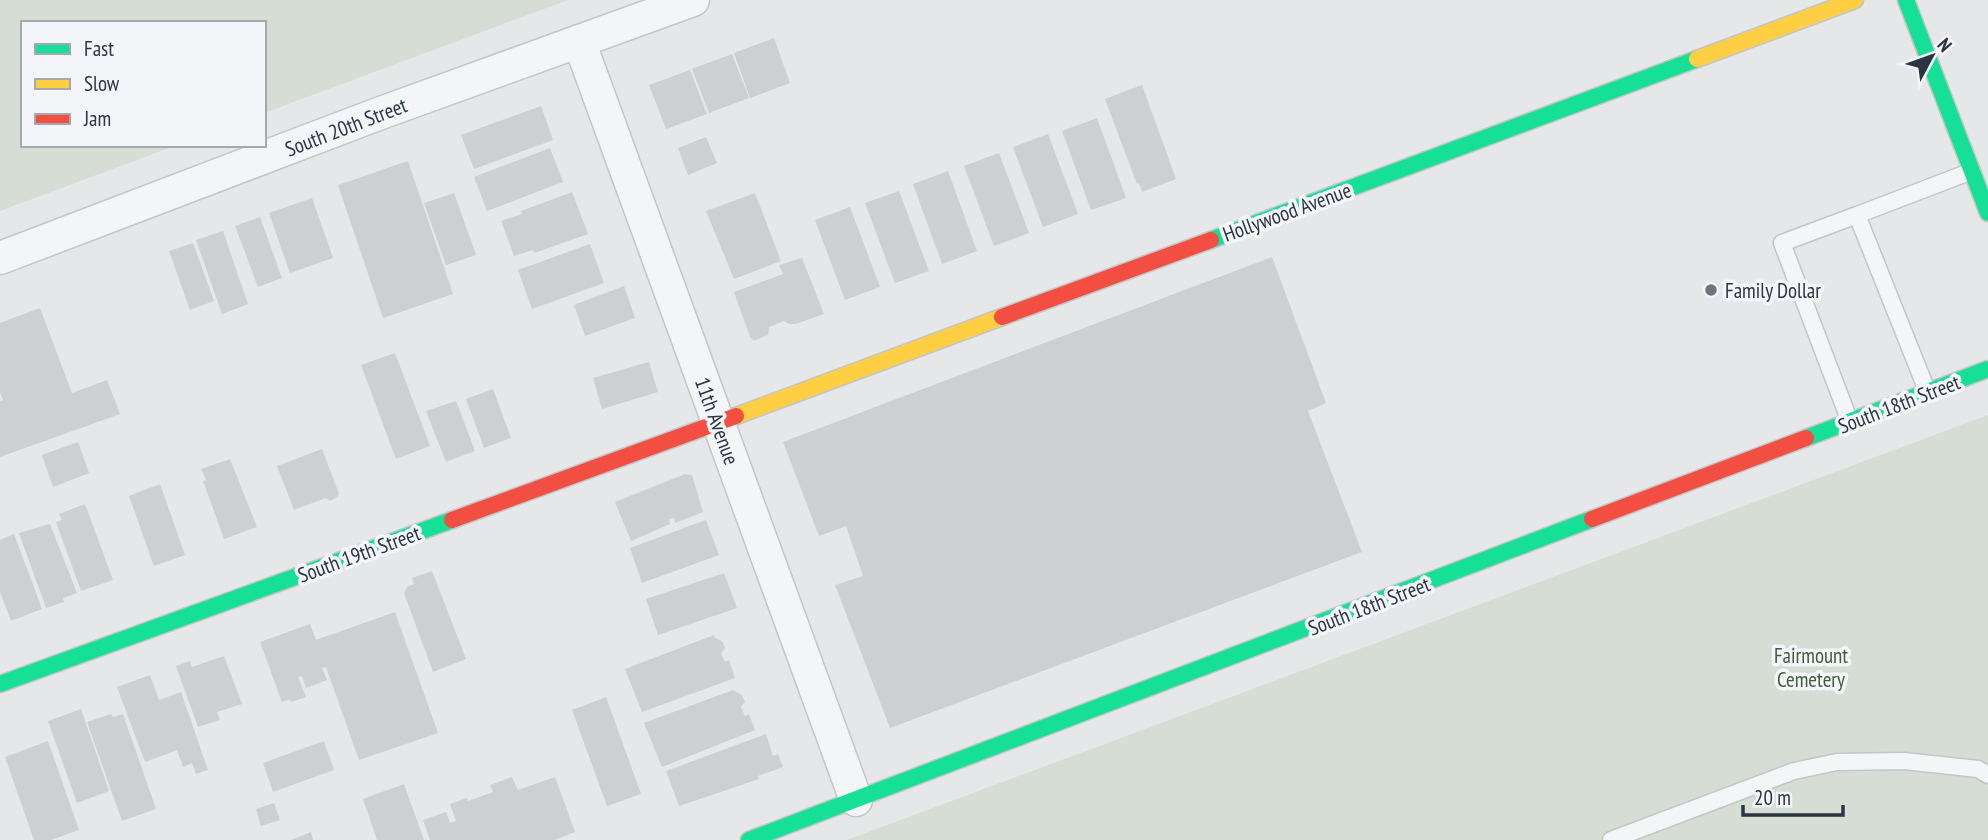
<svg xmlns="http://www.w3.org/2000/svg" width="1988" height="840" viewBox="0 0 1988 840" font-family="'PT Sans Narrow',sans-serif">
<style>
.green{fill:#d6ddd5}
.building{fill:#cdcfd1}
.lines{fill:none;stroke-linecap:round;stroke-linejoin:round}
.lane-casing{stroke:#c3c5c7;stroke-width:19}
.street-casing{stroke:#c3c5c7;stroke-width:35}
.fast-casing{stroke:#c3c5c7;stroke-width:19}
.slow-casing{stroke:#c3c5c7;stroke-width:19}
.jam-casing{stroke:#c3c5c7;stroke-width:19}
.lane{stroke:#f4f5f6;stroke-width:16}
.street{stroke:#f4f5f6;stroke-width:32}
.fast{stroke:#16e098;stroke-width:16}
.slow{stroke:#ffcf43;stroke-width:16}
.jam{stroke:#f24e42;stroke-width:16}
.poi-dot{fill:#6d747c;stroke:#f3f5f8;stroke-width:2.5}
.labels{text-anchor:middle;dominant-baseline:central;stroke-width:7;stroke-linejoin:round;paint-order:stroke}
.street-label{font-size:21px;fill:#2c3642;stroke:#f3f5f8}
.poi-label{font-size:21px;fill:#2c3642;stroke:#f3f5f8;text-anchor:start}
.park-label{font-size:21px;fill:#435d3a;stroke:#f3f5f8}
</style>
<rect width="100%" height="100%" fill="#e5e7e9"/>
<!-- green -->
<path class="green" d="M0 0H568L264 113V23H23V145H177L0 211Z
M1988 415V840H847Z"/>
<!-- building -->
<path class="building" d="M774 38 790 83 750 98 734 53Z
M732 54 749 98 709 113 692 69Z
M690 70 707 114 666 129 649 85Z
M1142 85 1176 179 1142 192 1139 183 1137 184 1105 99Z
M541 106 553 140 474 169 461 135Z
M1097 118 1126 198 1091 210 1062 131Z
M1048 134 1078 214 1043 227 1013 147Z
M706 137 717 163 688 175 678 148Z
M550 148 563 182 487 211 474 177Z
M999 153 1029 233 994 246 964 166Z
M408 161 453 294 383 318 338 185Z
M948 171 977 251 942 264 913 184Z
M899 191 929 271 895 283 865 203Z
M572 192 588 234 534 253 533 250 514 256 501 221 522 214 521 211Z
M454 193 476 255 446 265 424 203Z
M755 193 781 261 734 279 706 211Z
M312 198 333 258 290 273 269 213Z
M850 207 880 287 845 300 815 220Z
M260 217 282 278 258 287 235 226Z
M223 231 248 304 222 314 196 240Z
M193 243 214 301 190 310 169 251Z
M590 244 604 283 532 309 518 270Z
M1272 257 1326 403 1308 411 1362 552 890 728 835 585 863 576 846 526 819 536 783 442Z
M802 258 824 314 796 324H789L784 321 769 327 768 335 754 341 750 337 734 292 783 274 779 265Z
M624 286 635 318 585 336 574 305Z
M40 308 72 393 107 380 120 414 0 457V401L3 400 0 393V323Z
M395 353 430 446 396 459 361 365Z
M649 362 658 392 602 409 593 378Z
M493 389 511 438 484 448 466 399Z
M456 401 475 451 446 462 426 411Z
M78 442 89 473 53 487 42 455Z
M322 449 339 494 336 498 330 501 326 498 294 510 277 466Z
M230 459 257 527 224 539 203 481 206 480 201 469Z
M685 474 692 475 703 512 675 523 674 518 669 519 670 524 631 541 615 502Z
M160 484 185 555 154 566 129 496Z
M85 504 113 580 81 591 56 522 62 520 59 514Z
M706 520 719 555 642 583 630 548Z
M50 524 77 593 63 598 64 602 46 608 19 533Z
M14 534 42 609 11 621 0 592V540Z
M432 571 466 659 433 672 404 593 407 587 414 584 412 578Z
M724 573 737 608 658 635 646 599Z
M395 612 438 733 359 760 326 667 322 668 327 680 306 688 302 676 298 677 306 697 291 702 290 699 282 702 260 642 310 624 316 640Z
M714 635 715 638 722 641 725 648 721 654 725 662 729 660 735 678 642 712 625 669Z
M224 656 242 704 217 712 220 720 198 727 176 666 190 661 192 667Z
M150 675 159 700 181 692 208 770 196 774 192 763 183 767 177 750 145 762 117 687Z
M733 690 742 695 745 702 741 707 745 716 749 714 755 730 662 767 644 723Z
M606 697 641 794 607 806 572 710Z
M81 709 109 791 77 803 48 721Z
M111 714 113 717 123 714 156 809 122 821 87 722Z
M766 734 773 756 778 754 783 767 758 776 759 779 679 806 666 771Z
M48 741 79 830 51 840H34L5 757Z
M324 741 334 770 273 792 263 763Z
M512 777 518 790 555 777 575 832 554 840H430L423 820 446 812 450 823 456 821 450 804 467 798 468 801 493 792 490 785Z
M404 784 424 840H377L363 799Z
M274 803 280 820 261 826 256 809Z
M311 832 313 840H291Z"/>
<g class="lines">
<defs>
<path id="lane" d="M1928 393 1857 215 1972 171
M1850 422 1782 243 1857 215
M1611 840 1794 771 1837 762 1904 761 1978 769 1988 775"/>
<path id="street" d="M579 41 856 800
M0 258 378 114 693 0"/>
<path id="fast" d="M1906 0 1988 213
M1211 240 1697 59
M1806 438 1988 369
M0 684 452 520
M749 840 1592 519"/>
<path id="slow" d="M1697 59 1855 0
M736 416 1002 317"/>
<path id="jam" d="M1002 317 1211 240
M1592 519 1806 438
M452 520 736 416"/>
</defs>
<!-- lane casing -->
<use href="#lane" class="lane-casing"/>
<!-- street casing -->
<use href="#street" class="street-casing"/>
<!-- fast casing -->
<use href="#fast" class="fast-casing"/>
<!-- slow casing -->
<use href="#slow" class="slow-casing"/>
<!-- jam casing -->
<use href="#jam" class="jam-casing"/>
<!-- lane -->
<use href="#lane" class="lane"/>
<!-- street -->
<use href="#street" class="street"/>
<!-- fast -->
<use href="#fast" class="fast"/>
<!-- slow -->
<use href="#slow" class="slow"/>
<!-- jam -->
<use href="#jam" class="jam"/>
</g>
<!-- markers -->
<circle class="poi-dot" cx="1711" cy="290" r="7"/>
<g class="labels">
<!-- street labels -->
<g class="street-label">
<text transform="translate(346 127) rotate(-21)">South 20th Street</text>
<text transform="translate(1287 212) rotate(-20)">Hollywood Avenue</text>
<text transform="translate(1899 404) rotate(-21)">South 18th Street</text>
<text transform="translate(717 421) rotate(70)">11th Avenue</text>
<text transform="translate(359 554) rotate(-20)">South 19th Street</text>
<text transform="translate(1369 606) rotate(-21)">South 18th Street</text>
</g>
<!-- poi labels -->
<g class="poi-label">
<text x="1725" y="290">Family Dollar</text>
</g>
<!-- park labels -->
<g class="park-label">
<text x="1811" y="655">Fairmount<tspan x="1811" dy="24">Cemetery</tspan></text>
</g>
</g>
<!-- legend -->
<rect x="21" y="21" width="245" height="126" fill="#f3f5f8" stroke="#a3a9af" stroke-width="2"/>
<rect x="35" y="44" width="35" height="10" fill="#16e098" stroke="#a3a9af" stroke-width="2"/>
<text x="84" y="56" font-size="21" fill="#2c3642">Fast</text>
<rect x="35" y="79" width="35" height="10" fill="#ffcf43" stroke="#a3a9af" stroke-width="2"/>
<text x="84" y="91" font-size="21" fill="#2c3642">Slow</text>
<rect x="35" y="114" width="35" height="10" fill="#f24e42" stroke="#a3a9af" stroke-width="2"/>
<text x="84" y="126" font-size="21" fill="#2c3642">Jam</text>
<!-- north arrow -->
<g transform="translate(1932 56) rotate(49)" stroke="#f3f5f8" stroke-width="5" paint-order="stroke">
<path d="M0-5L12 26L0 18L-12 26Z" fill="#2c3642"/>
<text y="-10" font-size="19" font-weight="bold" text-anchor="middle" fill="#2c3642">N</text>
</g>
<!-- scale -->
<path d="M1743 805v10h100v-10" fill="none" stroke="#2c3642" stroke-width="3.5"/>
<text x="1754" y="805" font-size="21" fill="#2c3642" stroke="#f3f5f8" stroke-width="5" paint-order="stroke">20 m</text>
</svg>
